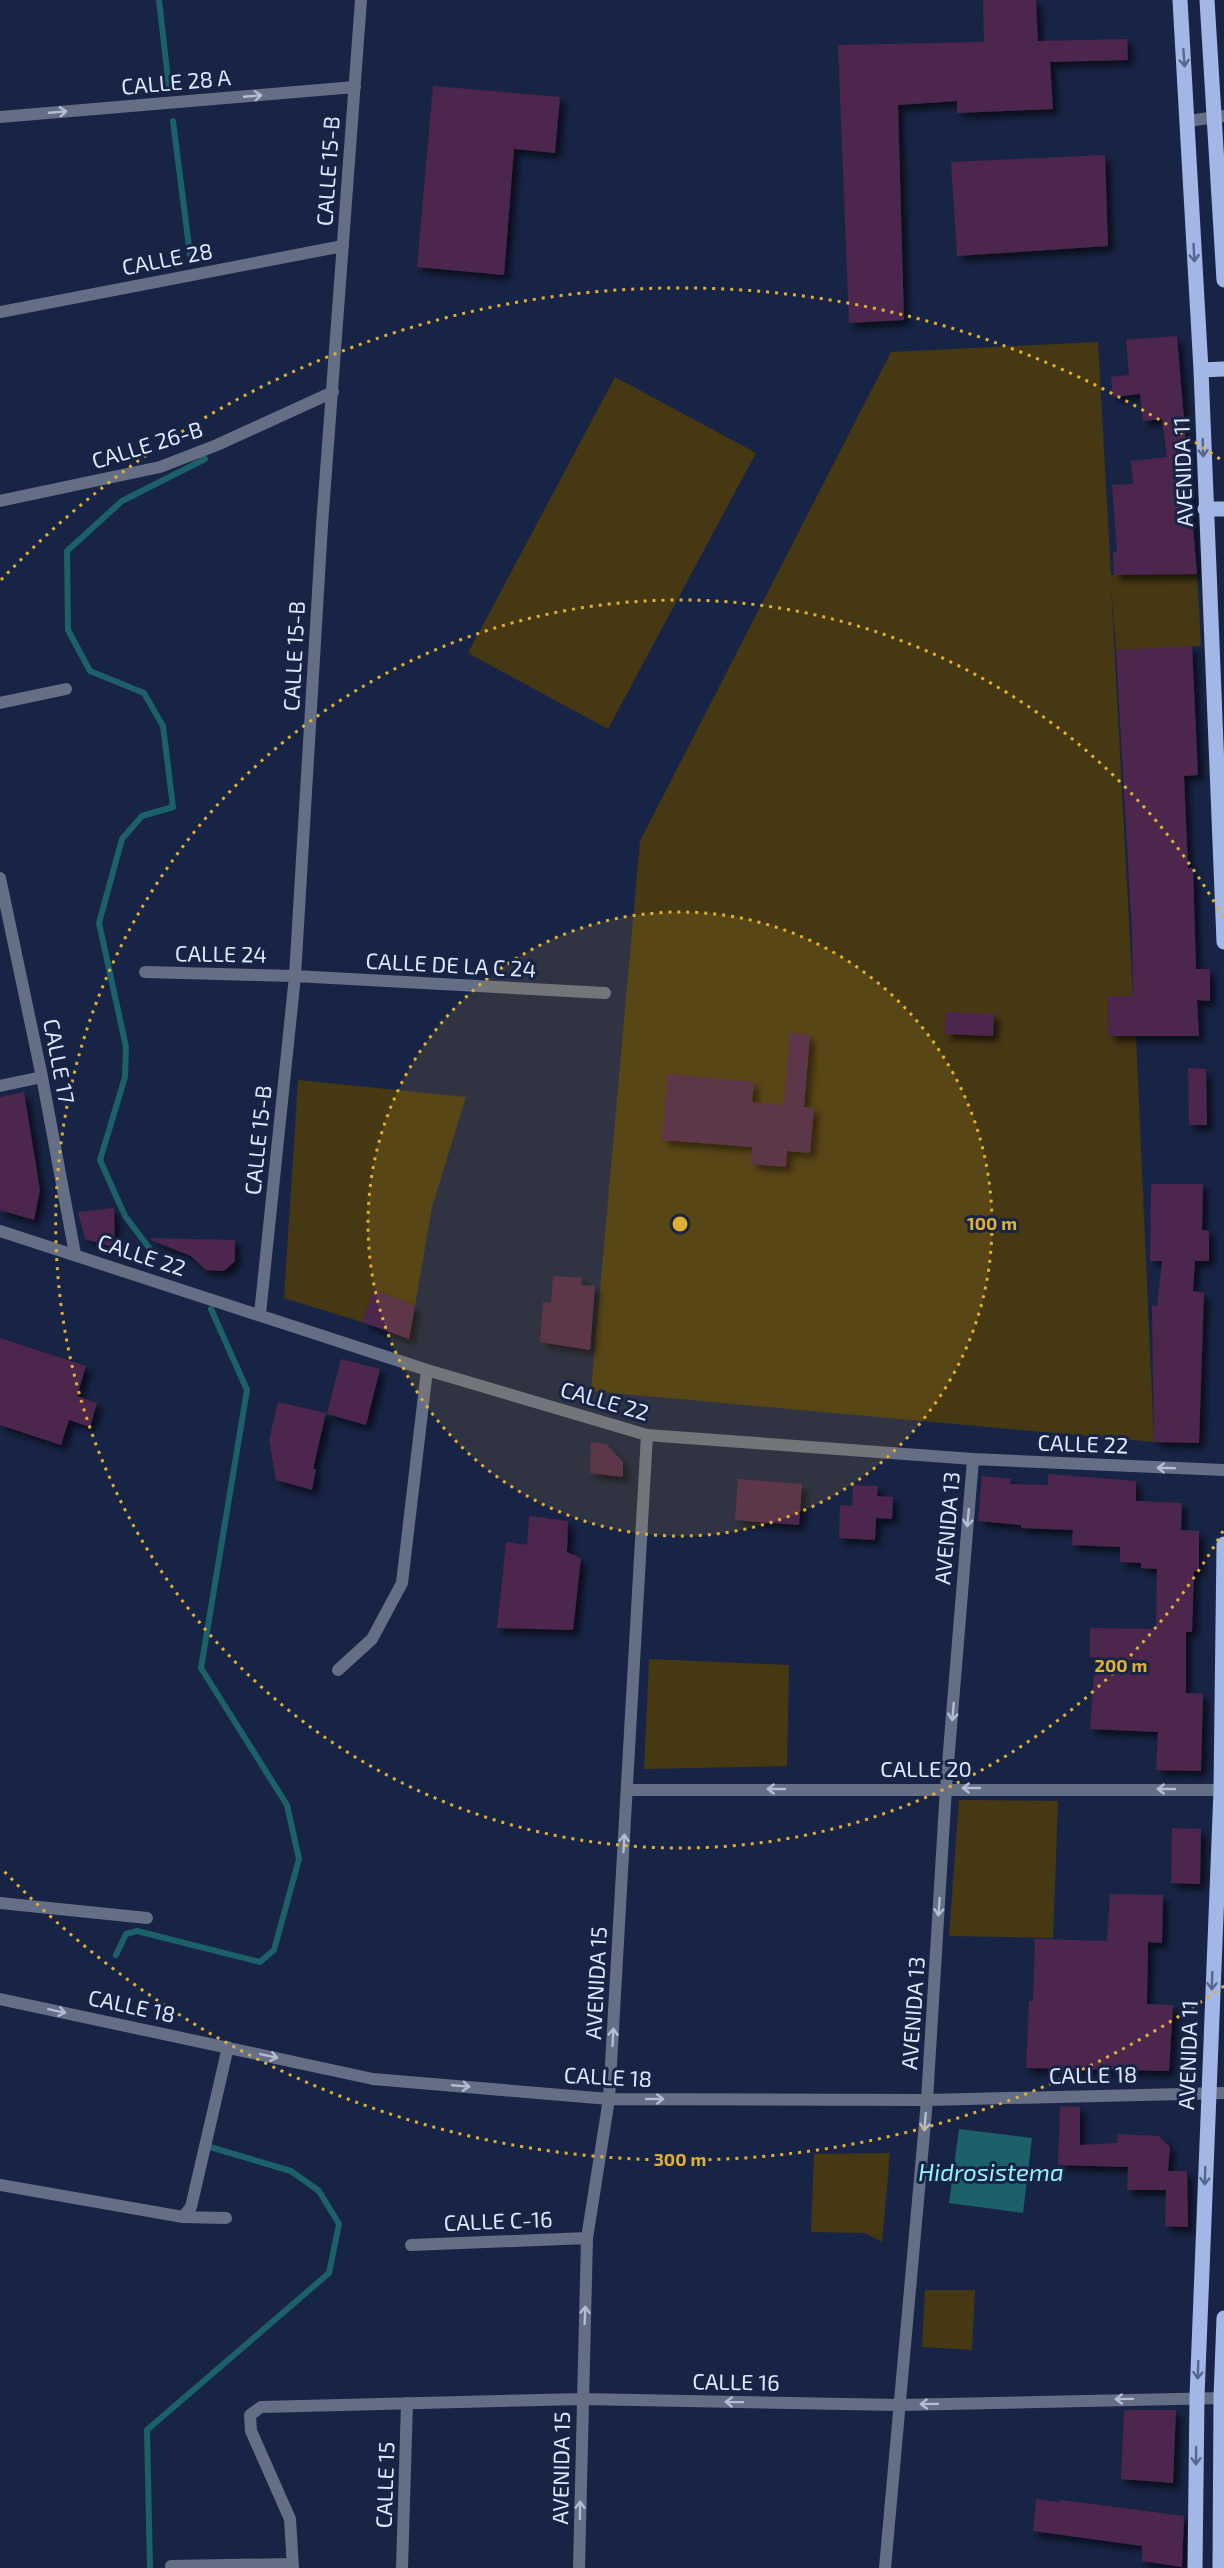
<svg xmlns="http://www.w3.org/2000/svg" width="1224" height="2568" viewBox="0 0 1224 2568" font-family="'Exo 2',sans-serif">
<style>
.green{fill:#473814}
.water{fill:#1c6069}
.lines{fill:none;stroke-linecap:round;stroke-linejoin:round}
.stream{stroke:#1c6069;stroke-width:6}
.building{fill:#4d264e;filter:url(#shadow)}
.minor{stroke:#646e85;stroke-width:12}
.primary{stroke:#a2b7e6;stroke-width:15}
.oneway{stroke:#56668d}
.oneway2{stroke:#b3bdd3}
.ring{fill:none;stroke:#dfb034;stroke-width:3;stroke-dasharray:3 6}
.labels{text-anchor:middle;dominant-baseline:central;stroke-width:6;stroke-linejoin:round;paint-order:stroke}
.street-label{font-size:22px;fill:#dee8fd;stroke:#182445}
.water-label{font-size:24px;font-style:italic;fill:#93f2fe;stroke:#182445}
.centre{fill:#dfb034;stroke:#182445;stroke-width:3}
.ring-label{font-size:18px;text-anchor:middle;font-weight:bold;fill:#dfb034;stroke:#182445;stroke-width:6;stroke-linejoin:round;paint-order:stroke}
</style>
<defs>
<filter id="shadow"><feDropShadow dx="5.5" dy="5.5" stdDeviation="3" flood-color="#0009"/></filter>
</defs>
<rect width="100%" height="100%" fill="#182445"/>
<!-- green -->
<path class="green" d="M1098 342 1111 575 1197 574 1201 646 1116 650 1111 585 1133 996H1108L1109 1035 1136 1036 1154 1442 591 1391 640 841 891 352Z
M615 377 756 453 608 729 468 653Z
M298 1080 466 1097 432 1207 415 1306 374 1290 362 1322 284 1298Z
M649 1659 789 1665 787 1766 644 1769Z
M959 1800 1058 1801 1053 1938 949 1936Z
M890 2153 882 2242 865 2233 811 2232 814 2154Z
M925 2290H975L972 2350 922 2347Z"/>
<!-- water -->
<path class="water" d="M959 2129 1032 2138 1023 2213 949 2203Z"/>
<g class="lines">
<!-- stream -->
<path class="stream" d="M159 0 169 88
M173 121 190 255
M150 1249 125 1216 100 1160 125 1077 126 1047 99 923 122 839 142 816 173 807 163 726 144 693 90 671 68 630 67 551 122 501 205 459
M116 1955 126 1934 137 1931 260 1962 274 1950 299 1859 287 1805 201 1668 247 1390 211 1309
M150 2568 147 2430 329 2273 339 2224 319 2191 291 2171 210 2147"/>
</g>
<!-- building -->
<path class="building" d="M983 0H1036L1038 41 1127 39 1128 60 1050 62 1053 109 957 113V101L898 105 904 320 849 323 838 45 984 42Z
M433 86 560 97 555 153 514 149 504 275 417 267Z
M1105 155 1108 246 957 256 951 162Z
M1177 336 1197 574 1114 575 1113 552H1117L1112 485 1133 484 1131 461 1167 457 1162 419 1143 421 1140 394 1113 397 1111 377 1129 375 1126 340Z
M1192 646 1198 775 1184 776 1188 868H1193L1196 969H1210V1001L1197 1000 1199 1036H1109L1108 996H1133L1132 933 1116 650Z
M946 1012 994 1014 993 1036 945 1034Z
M790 1033 810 1035 804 1107 814 1108 810 1153 787 1151 786 1167 751 1164 752 1147 662 1140 668 1074 754 1082 752 1102 784 1105Z
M1188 1068 1206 1069 1207 1125H1189Z
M24 1092 40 1190 34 1220 0 1210V1097Z
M1151 1184H1203L1202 1230 1209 1231V1261H1195L1193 1291 1204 1293 1199 1443 1154 1442 1152 1306H1157L1162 1261H1150Z
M114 1208 115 1248 85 1239 78 1212Z
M151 1238 235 1240V1261L224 1271 206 1270 191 1256 151 1240Z
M553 1276 582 1278 581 1285 595 1286 590 1350 540 1342 543 1302 551 1303Z
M374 1290 415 1306 409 1339 362 1322Z
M0 1338 86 1366 77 1396 97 1403 90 1427 69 1420 61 1445 0 1425Z
M341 1359 380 1369 366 1425 327 1414Z
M278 1402 326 1413 313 1469H316L312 1490 276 1480 269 1440Z
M591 1442 606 1444 623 1462V1477L590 1473Z
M1048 1474 1136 1481V1501L1182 1503 1181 1530 1199 1531V1571H1194L1192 1632H1186V1693L1203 1694 1201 1771 1156 1770 1158 1732 1090 1729 1095 1658 1090 1657V1628L1156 1629 1157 1569 1141 1568V1563L1120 1562V1547L1072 1545 1073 1530 1021 1528V1525L978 1521 982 1476 1011 1479 1010 1484 1048 1485Z
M738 1479 802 1484 799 1525 735 1520Z
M853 1485 878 1486 877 1496 893 1497 892 1519 876 1518 875 1540 839 1538 840 1505 852 1506Z
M529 1516 568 1521 567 1552 581 1558 573 1630 497 1628 506 1542 527 1545Z
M1172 1828 1201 1829 1200 1884 1171 1883Z
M1110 1894 1163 1895 1162 1943 1148 1942 1147 2004 1173 2005 1169 2071 1026 2068 1029 2001H1033L1035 1939 1107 1941Z
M1060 2106 1080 2107V2145L1117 2143 1118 2134 1159 2136 1170 2147 1168 2171H1187L1188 2227 1165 2226 1166 2190H1127L1128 2167 1058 2165Z
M1124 2410H1176L1173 2483 1121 2479Z
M1036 2499 1060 2502 1061 2500 1184 2516 1182 2567 1142 2561V2546L1033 2531Z"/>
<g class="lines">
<!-- minor -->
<path class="minor" d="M0 117 355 87
M1188 121 1224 116
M0 312 343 246
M0 501 160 467 217 445 333 392
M0 703 66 689
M0 878 42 1077 75 1254
M145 972 295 976 605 993
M0 1086 42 1077
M0 1231 427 1370 647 1435 973 1459 1224 1470
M260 1314 295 976 322 525 361 0
M338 1670 372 1639 402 1583 427 1370
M628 1790H1224
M0 1903 147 1918
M0 1999 373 2079 609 2099 927 2100 1224 2093
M0 2185 183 2217 226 2218
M183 2217 191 2207 228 2047
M411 2245 587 2238
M171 2566 293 2564
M293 2568 290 2519 251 2431 250 2415 261 2407 583 2399 899 2405 1224 2398
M402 2568 407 2403
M579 2568 587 2238 609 2099 647 1435
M885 2568 927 2100 946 1788 973 1459"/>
<!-- primary -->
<path class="primary" d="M1180 0 1201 370 1224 942
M1207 0 1224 280
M1201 370 1224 369
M1205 509H1224
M1195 2568 1197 2397 1221 1790 1224 1544
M1220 2568 1221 2397 1224 2318"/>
</g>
<!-- one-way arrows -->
<defs><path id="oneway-shaft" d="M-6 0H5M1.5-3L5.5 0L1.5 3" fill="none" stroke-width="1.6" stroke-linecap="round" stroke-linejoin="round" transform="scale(1.5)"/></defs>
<g class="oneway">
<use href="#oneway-shaft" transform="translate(1184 58) rotate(86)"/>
<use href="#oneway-shaft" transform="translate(1194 253) rotate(87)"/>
<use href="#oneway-shaft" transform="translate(1203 448) rotate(88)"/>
<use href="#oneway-shaft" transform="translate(1212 1981) rotate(92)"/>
<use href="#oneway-shaft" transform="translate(1205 2176) rotate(92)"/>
<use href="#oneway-shaft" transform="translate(1198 2370) rotate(92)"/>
<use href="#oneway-shaft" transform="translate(1196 2456) rotate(91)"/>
</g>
<g class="oneway2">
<use href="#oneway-shaft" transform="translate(253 96) rotate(-5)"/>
<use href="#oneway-shaft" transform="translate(58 112) rotate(-5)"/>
<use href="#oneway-shaft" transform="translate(1166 1468) rotate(-178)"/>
<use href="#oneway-shaft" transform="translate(968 1518) rotate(95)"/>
<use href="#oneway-shaft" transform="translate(953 1712) rotate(95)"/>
<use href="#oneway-shaft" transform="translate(971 1788) rotate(-180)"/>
<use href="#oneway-shaft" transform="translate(776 1789) rotate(180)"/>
<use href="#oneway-shaft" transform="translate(1166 1789) rotate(-180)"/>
<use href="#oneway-shaft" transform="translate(624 1843) rotate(-87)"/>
<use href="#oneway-shaft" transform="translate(939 1907) rotate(94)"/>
<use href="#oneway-shaft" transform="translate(57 2011) rotate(12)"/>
<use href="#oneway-shaft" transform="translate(613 2037) rotate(-87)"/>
<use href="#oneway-shaft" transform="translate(269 2056) rotate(12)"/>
<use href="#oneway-shaft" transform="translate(461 2086) rotate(5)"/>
<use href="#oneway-shaft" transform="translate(655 2099)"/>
<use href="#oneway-shaft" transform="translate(925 2122) rotate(95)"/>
<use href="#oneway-shaft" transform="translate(585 2315) rotate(-88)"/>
<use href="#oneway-shaft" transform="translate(1124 2399) rotate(179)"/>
<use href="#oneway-shaft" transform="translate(734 2402) rotate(-179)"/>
<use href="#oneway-shaft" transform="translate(929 2404) rotate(179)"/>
<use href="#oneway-shaft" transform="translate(580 2510) rotate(-89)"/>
</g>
<!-- distance rings -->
<circle cx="680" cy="1224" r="312" fill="#dfb034" fill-opacity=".12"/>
<g class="ring">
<circle cx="680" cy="1224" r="312"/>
<path d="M1223 1531A624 624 0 1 1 1223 917"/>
<path d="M1224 1986A936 936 0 0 1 1 1868M1 580A936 936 0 0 1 1224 462"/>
</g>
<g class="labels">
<!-- street labels -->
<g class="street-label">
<text transform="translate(176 81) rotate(-5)">CALLE 28 A</text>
<text transform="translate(327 171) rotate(-86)">CALLE 15-B</text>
<text transform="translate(167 258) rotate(-11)">CALLE 28</text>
<text transform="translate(147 444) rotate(-17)">CALLE 26-B</text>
<text transform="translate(1182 472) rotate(-92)">AVENIDA 11</text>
<text transform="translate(293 656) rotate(-87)">CALLE 15-B</text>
<text transform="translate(221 953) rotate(1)">CALLE 24</text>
<text transform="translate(451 964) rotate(3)">CALLE DE LA C 24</text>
<text transform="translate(60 1061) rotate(79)">CALLE 17</text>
<text transform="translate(257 1140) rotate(-84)">CALLE 15-B</text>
<text transform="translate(142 1254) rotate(18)">CALLE 22</text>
<text transform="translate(605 1400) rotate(16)">CALLE 22</text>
<text transform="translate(1083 1443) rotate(2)">CALLE 22</text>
<text transform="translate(946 1528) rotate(-85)">AVENIDA 13</text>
<text x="926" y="1768">CALLE 20</text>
<text transform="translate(595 1983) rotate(-87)">AVENIDA 15</text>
<text transform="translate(132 2005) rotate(12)">CALLE 18</text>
<text transform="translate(912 2013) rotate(-86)">AVENIDA 13</text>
<text transform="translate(1187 2055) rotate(-88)">AVENIDA 11</text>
<text transform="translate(1093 2074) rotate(-1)">CALLE 18</text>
<text transform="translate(608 2076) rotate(3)">CALLE 18</text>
<text transform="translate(498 2220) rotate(-2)">CALLE C-16</text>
<text transform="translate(736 2381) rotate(1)">CALLE 16</text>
<text transform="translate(560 2468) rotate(-89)">AVENIDA 15</text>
<text transform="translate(384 2485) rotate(-88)">CALLE 15</text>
</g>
<!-- water labels -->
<g class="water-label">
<text x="991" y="2171">Hidrosistema</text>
</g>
</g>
<circle cx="680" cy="1224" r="9" class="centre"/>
<g class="ring-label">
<text x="992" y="1230">100 m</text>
<text x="1121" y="1672">200 m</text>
<text x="680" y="2166">300 m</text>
</g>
</svg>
